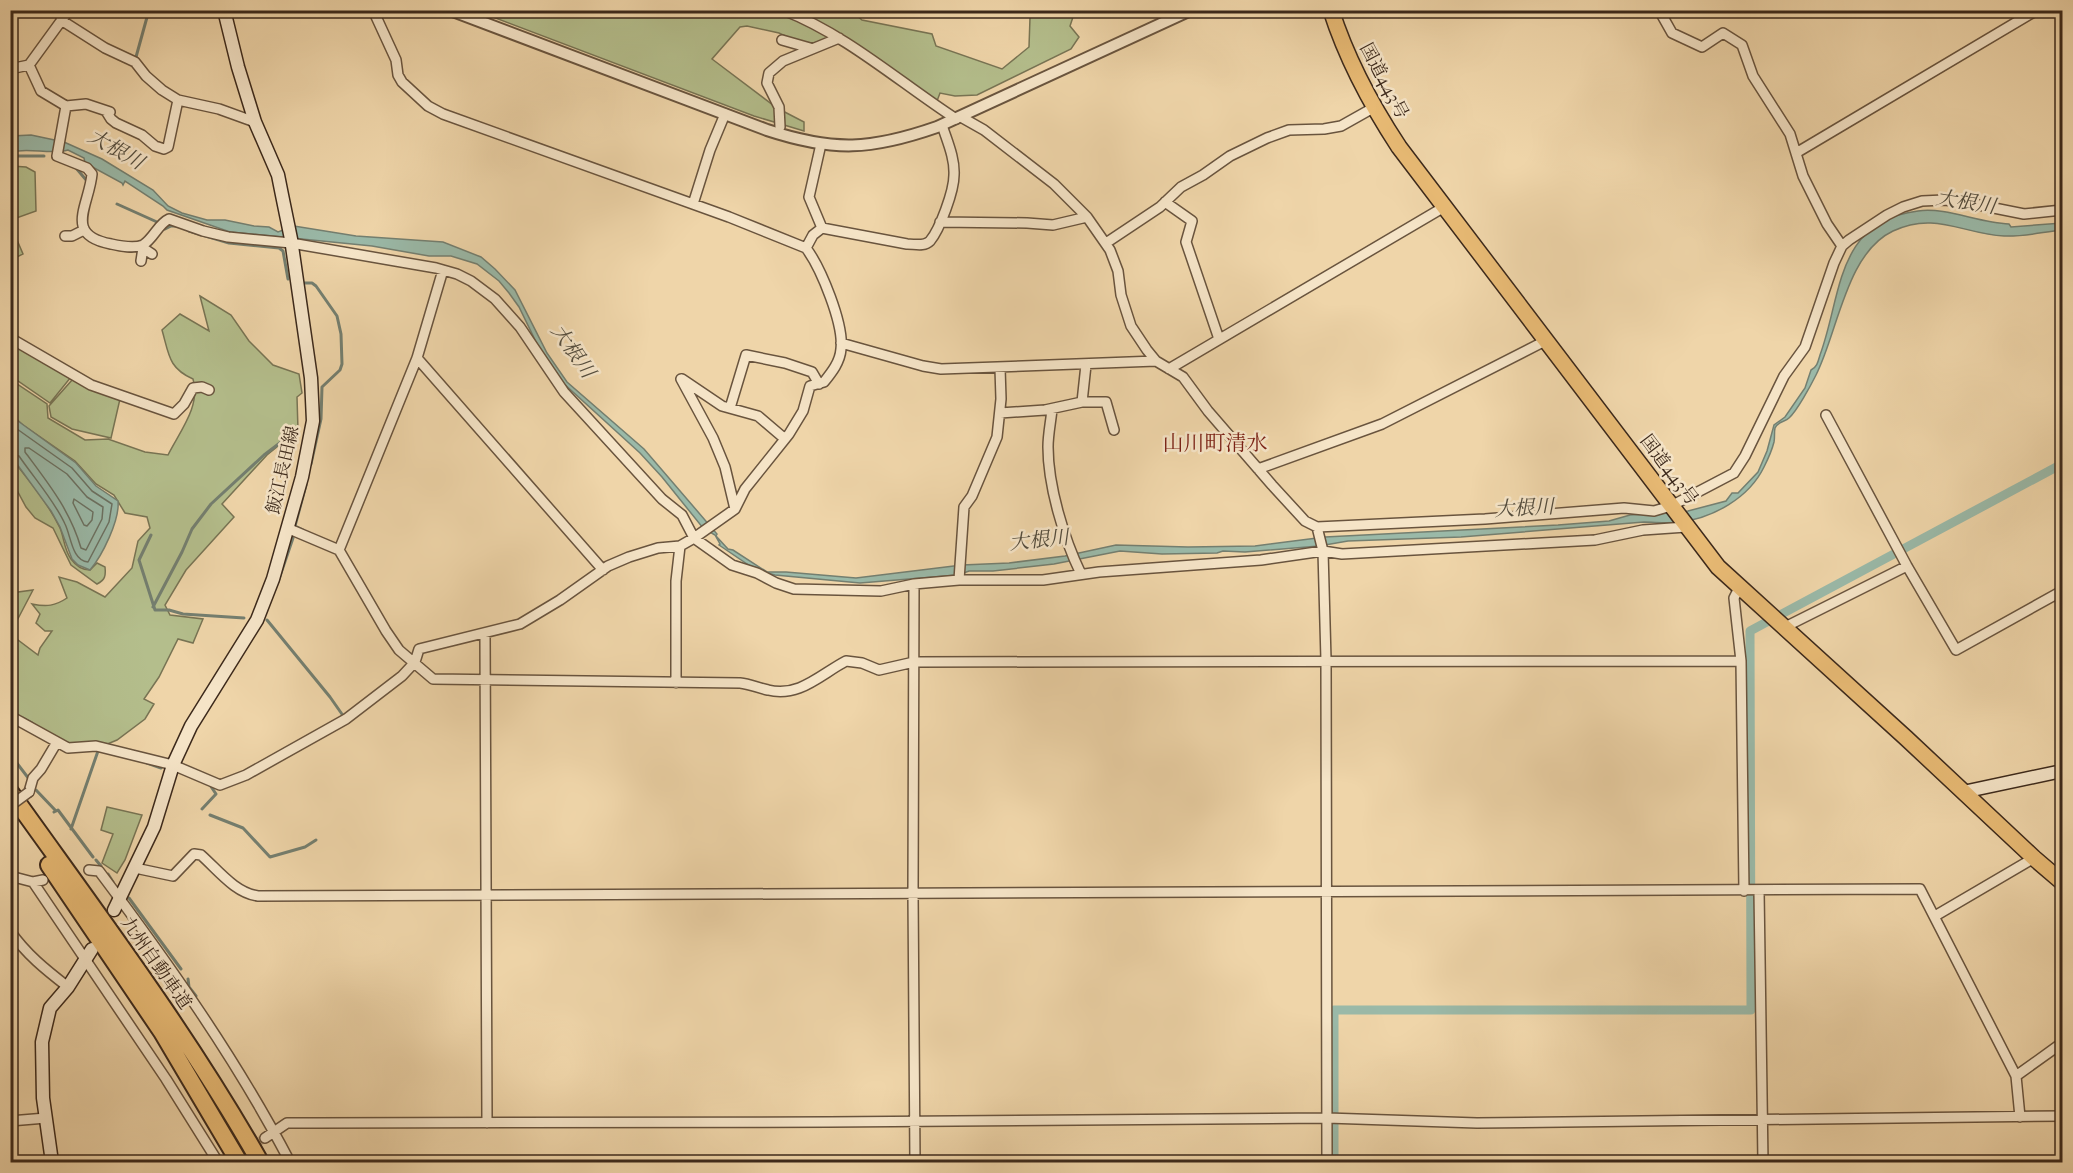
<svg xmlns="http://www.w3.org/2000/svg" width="2073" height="1173" viewBox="0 0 2073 1173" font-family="'IM FELL French Canon','Noto Serif JP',serif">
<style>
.green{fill:#b4be8c;stroke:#787454;stroke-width:1.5}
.water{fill:#9ab9a8;stroke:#747f70;stroke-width:1.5}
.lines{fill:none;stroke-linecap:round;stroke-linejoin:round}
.shore{stroke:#6b7162;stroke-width:1.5}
.stream{stroke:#747f70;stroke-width:3}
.canal{stroke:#9ab9a8;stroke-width:9}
.minor-tunnel{stroke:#cbb38d;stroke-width:9;stroke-dasharray:9 4.5;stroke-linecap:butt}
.minor-casing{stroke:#69543e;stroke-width:12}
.tertiary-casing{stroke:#69543e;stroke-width:14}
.secondary-casing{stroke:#3c291b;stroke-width:15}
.trunk-casing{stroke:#3c291b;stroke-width:18}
.motorway-casing{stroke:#3c291b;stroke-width:20}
.minor{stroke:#f5e4c7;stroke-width:9}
.tertiary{stroke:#f5e4c7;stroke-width:10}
.secondary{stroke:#f5e4c7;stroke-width:12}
.trunk{stroke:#e8ba74;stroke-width:15}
.motorway{stroke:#e8ba74;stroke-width:16}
.minor-bridge-casing{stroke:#69543e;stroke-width:12;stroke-linecap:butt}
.minor-bridge{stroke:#f5e4c7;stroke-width:9}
.labels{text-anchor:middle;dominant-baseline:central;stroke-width:5;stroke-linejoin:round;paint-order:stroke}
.street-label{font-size:18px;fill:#3c291b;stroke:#f5e4c7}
.water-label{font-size:20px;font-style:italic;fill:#544d3e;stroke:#f5e4c7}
.quarter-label{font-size:21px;fill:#7a1f14;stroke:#f5e4c7}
</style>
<rect width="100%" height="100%" fill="#efd5a9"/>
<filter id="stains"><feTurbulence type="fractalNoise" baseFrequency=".00333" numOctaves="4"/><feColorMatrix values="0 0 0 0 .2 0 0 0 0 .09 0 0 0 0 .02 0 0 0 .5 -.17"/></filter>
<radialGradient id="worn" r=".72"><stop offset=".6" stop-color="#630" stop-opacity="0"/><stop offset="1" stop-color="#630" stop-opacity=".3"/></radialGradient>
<!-- green -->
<path class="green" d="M477 11H775C795 18 812 28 832 37L814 43 798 42 779 33 747 26 740 27 712 59 777 108 804 122V131L754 116Z
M789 11H852L862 20 932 34 936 46 1002 69 1029 47 1030 18 1033 11H1075L1070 26 1079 37 1071 49 977 95 955 96 940 93 937 101 895 73Z
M11 166 26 167 35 172 36 211 11 220Z
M11 226 23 254 11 260H10Z
M200 296 231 315 249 341 273 365 299 374 302 393 297 397 298 430 267 455 222 504 234 517 186 570 165 605 170 615 203 619 193 643 178 639 159 677 144 699 154 704 145 719 117 740 105 745H69L11 712 10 634 38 655 40 648 52 631H45L36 623 40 614 32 604C47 607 55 606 67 598L59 577 77 582 105 597 132 568 138 541 150 528 147 517 125 513 114 495 96 484 75 461 23 425 11 414V380L47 404 48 418 85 440 108 439 145 452 168 455C180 431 201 406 193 379 168 368 169 354 162 330L180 314 209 331Z
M10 342 71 377 50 403 11 376Z
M73 379 120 399 111 438 72 429 51 417 49 406Z
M11 458C28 479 48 503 60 528 64 537 64 550 71 559 76 566 82 570 90 570L97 563 105 567C106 576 105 580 97 584L71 565 53 528 35 518 26 507 11 479Z
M33 590 11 632V593Z
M107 807 142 815 125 860 117 873 102 863 113 834 101 830Z"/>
<!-- water -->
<path class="water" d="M31 135 64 142 102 159 153 190 168 206 182 213 207 220H225L254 226 269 227 278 232 294 226 356 236 443 242 481 257 495 269 515 290 547 353 567 382 644 449 717 534 716 536 728 549 733 550 767 572H786L856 578 962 565 1009 563 1065 556 1116 545 1188 547 1255 546 1325 537 1558 525 1609 521 1630 515 1688 511 1726 501 1732 493H1738L1758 472 1767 451 1774 425 1785 417 1805 388 1811 370C1817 367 1818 362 1820 355 1842 296 1835 221 1918 211 1947 207 1978 223 2009 224L2011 227 2062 223V230C2043 232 2023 237 2004 236 1963 234 1935 211 1893 231 1846 253 1838 332 1816 375 1811 385 1797 411 1789 418 1785 422 1778 421 1775 428 1774 432 1775 437 1774 442 1772 450 1768 459 1764 467 1749 498 1713 518 1680 522 1668 524 1655 522 1644 522L1461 537 1348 541 1319 546 1245 552 1223 551 1217 553 1162 554 1120 551 1054 564 993 571H969L958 575 860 583 775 575 756 570 719 545 720 544 715 535 703 528 662 477 640 453 562 382 540 350 519 307 509 293 499 281 477 264 451 256H429L372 246 230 232 167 210 163 206 125 181 123 185 122 183 85 163 84 158 68 150C50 155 29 147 11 152V136L13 139 12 136Z
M11 416 76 463 96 486 118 501C120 520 102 556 90 570L78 565 72 559 60 527 51 511 11 456Z"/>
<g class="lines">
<!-- shore -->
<path class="shore" d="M10 424 72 468 92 491 112 504 109 522 88 562C72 561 71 536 65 524 54 500 34 478 19 456L10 453
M25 448H29L67 474 87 497 103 507 102 519 86 550 81 548C70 510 48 483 25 452Z
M74 499 93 512 92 520 87 526 84 525 73 503Z"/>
<!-- stream -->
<path class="stream" d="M136 57 149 10
M10 156H44
M76 168 87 181
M117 204 157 222
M165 229 171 226H177
M189 231 229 243 279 248 283 251 288 279
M304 283H312L316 286 337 316 341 334 342 364 340 370 322 387 321 419 311 464
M303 530 295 526 306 485
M151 535 139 560 155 610H169L183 614 244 618
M278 582 293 538
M153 607 182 552 192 529 211 504 264 455 289 436
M267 620 330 697 344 717
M23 718 32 723
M10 754 29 779
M147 763 161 768
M36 790 56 811
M202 809 216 794 210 785
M54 812 58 810 93 857
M210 815 243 828 270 857 305 847 316 840
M71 829 98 751H100
M96 860 101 866
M108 874 113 882
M129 898 181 969
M188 979 189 987 196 996"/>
<!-- canal -->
<path class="canal" d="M1334 1162V1010H1751L1750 631 2062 464"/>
<!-- minor-tunnel -->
<path class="minor-tunnel" d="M232 1157 265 1138"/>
<defs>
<path id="minor" d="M783 10C847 35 899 82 956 119
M1659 10 1672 33 1702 47 1723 33 1742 45 1753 76 1790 134 1803 176 1827 224 1842 246
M61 20 105 48 135 62 146 76 162 90 178 100 219 109 255 122
M782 40 810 48
M29 65 41 91 66 106 57 156 87 168 92 174C89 206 63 235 111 244 120 246 134 249 143 245 154 238 158 224 169 219L203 231 228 237 291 243 436 268 457 274 471 281 495 299 520 327 564 392 662 499 682 515 694 538 732 565 757 573 776 583 794 589 881 591 914 584 959 580H1043L1099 572 1261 560 1323 551 1342 554 1595 540 1643 530 1686 527
M10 69 29 65 69 10
M66 106 86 104 110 112
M106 111 111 119 116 123 142 135 155 146 164 149 168 147 178 100
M961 117 984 130 1054 184 1087 217 1110 250 1118 271 1121 295 1131 326 1147 350 1156 361 1183 377 1208 411 1272 485 1305 521 1317 527 1485 519 1624 508 1654 511 1671 506 1734 473 1745 456 1784 376 1805 347 1834 263 1842 246 1849 240 1887 215 1903 207 1922 201 1944 200 1964 202 2024 214 2062 210
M780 127 779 107 767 83 769 73 783 61 839 38
M821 144 809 197 822 228
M1796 153 2037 10
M1165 202 1192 221 1186 242 1219 339
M693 204 710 150 725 114
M940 222 1027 223 1053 225 1087 217
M65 236H72L84 230
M1106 243 1160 207 1181 187 1203 175 1230 156 1267 138 1289 130 1324 129 1341 126 1373 108
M140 246 152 254
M806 248 813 235 822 228 907 244C915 244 924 247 930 241 940 229 954 191 954 175 955 158 947 141 942 125
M141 261 143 248
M10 338 91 385 174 414 184 404 193 388 202 387 209 390
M841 343 923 366 941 369 1156 361
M417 358 603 570
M1169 369 1439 210
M681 379 713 438 725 467 735 509
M682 379 722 406 758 416 785 439
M1082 402H1106L1114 430
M730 408 746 355 785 363 812 372 819 384
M1052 409C1051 421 1048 434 1048 447 1048 486 1064 539 1081 574
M1000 413 1045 410 1082 402 1086 365
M1826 415 1907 566 1956 650 2062 591
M1258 469 1382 424 1545 341
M1317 527 1323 551 1326 660 1327 1162
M287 528 339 550 386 631 399 650 433 679 740 683C750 684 758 688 768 690 799 698 821 674 846 661L862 663 879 670 914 662 1741 661
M339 550 417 358 443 270
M959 580 964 507 972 496 997 437 1001 399 1000 368
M914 584 913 893 915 1162
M1739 588 1734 598 1741 661 1744 891
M1785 629 1791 624 1907 566
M485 634 487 1123
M676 683V581L680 546
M10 716 68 748 96 746 173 765 220 785 246 775 346 719 402 676 415 662 419 649 520 624 560 600 608 566 629 557 658 548 680 546 694 538 735 509 745 489 789 434 803 411 810 386 824 382C832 372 840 362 841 349 844 324 821 268 806 248L729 217 443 114 428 106 402 82 398 75 396 60 373 10
M29 792 33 778 41 769 57 742
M135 868 173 876 194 854 201 855C218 870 235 893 258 896L1920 889 2016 1076 2020 1117
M89 870 99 871C169 964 236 1059 290 1162
M10 876 33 882 43 880
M33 882 166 1079 218 1162
M1759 891 1763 1162
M1935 916 2034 858
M10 931C26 954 46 970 68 987
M2016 1076 2062 1043
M10 1121 46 1118
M265 1138 287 1123H315L829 1122 1327 1118 1477 1123 2062 1116
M222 1162 228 1160"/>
<path id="tertiary" d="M450 10 767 130C834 152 871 150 937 127L1191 10"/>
<path id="secondary" d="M1963 792 2062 771
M114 910 154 827 173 765 191 726 257 620 273 579 302 477 313 421 311 378 291 239 282 195 278 175 255 122 238 67 224 10
M52 1162 43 1098 42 1042 50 1008 68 987 92 949"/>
<path id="trunk" d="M1331 10C1347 60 1370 103 1399 147L1718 567 1906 738 2034 858 2062 882"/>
<path id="motorway" d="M10 792C97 914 187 1033 260 1162
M49 865 162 1032 239 1162"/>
</defs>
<!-- minor casing -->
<use href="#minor" class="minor-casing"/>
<!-- tertiary casing -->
<use href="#tertiary" class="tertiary-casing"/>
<!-- secondary casing -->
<use href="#secondary" class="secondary-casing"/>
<!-- trunk casing -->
<use href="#trunk" class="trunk-casing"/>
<!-- motorway casing -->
<use href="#motorway" class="motorway-casing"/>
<!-- minor -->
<use href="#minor" class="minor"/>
<!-- tertiary -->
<use href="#tertiary" class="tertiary"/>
<!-- secondary -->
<use href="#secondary" class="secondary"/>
<!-- trunk -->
<use href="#trunk" class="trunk"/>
<!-- motorway -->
<use href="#motorway" class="motorway"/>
<defs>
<path id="minor-bridge" d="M10 806 29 792"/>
</defs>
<!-- minor-bridge casing -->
<use href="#minor-bridge" class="minor-bridge-casing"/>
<!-- minor-bridge -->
<use href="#minor-bridge" class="minor-bridge"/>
</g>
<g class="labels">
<!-- street labels -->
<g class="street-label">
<text transform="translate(1384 81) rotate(62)">国道443号</text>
<text transform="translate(283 470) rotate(-77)">飯江長田線</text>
<text transform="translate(1669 470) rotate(53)">国道443号</text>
<text transform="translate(156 963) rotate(55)">九州自動車道</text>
</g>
<!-- water labels -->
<g class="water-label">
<text transform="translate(116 149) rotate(30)">大根川</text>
<text transform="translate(1966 202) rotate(9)">大根川</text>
<text transform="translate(573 351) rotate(55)">大根川</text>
<text transform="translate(1524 508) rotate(-3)">大根川</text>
<text transform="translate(1039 540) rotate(-6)">大根川</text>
</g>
<!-- quarter labels -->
<g class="quarter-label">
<text x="1215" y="443">山川町清水</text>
</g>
</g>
<!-- margin -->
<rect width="2073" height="1173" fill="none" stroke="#efd5a9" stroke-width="36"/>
<rect x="12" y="12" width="2049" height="1149" fill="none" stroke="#3c291b" stroke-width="3"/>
<rect x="18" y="18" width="2037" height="1137" fill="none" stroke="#3c291b" stroke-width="1.5"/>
<rect width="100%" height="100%" filter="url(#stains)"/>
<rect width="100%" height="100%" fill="url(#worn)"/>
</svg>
